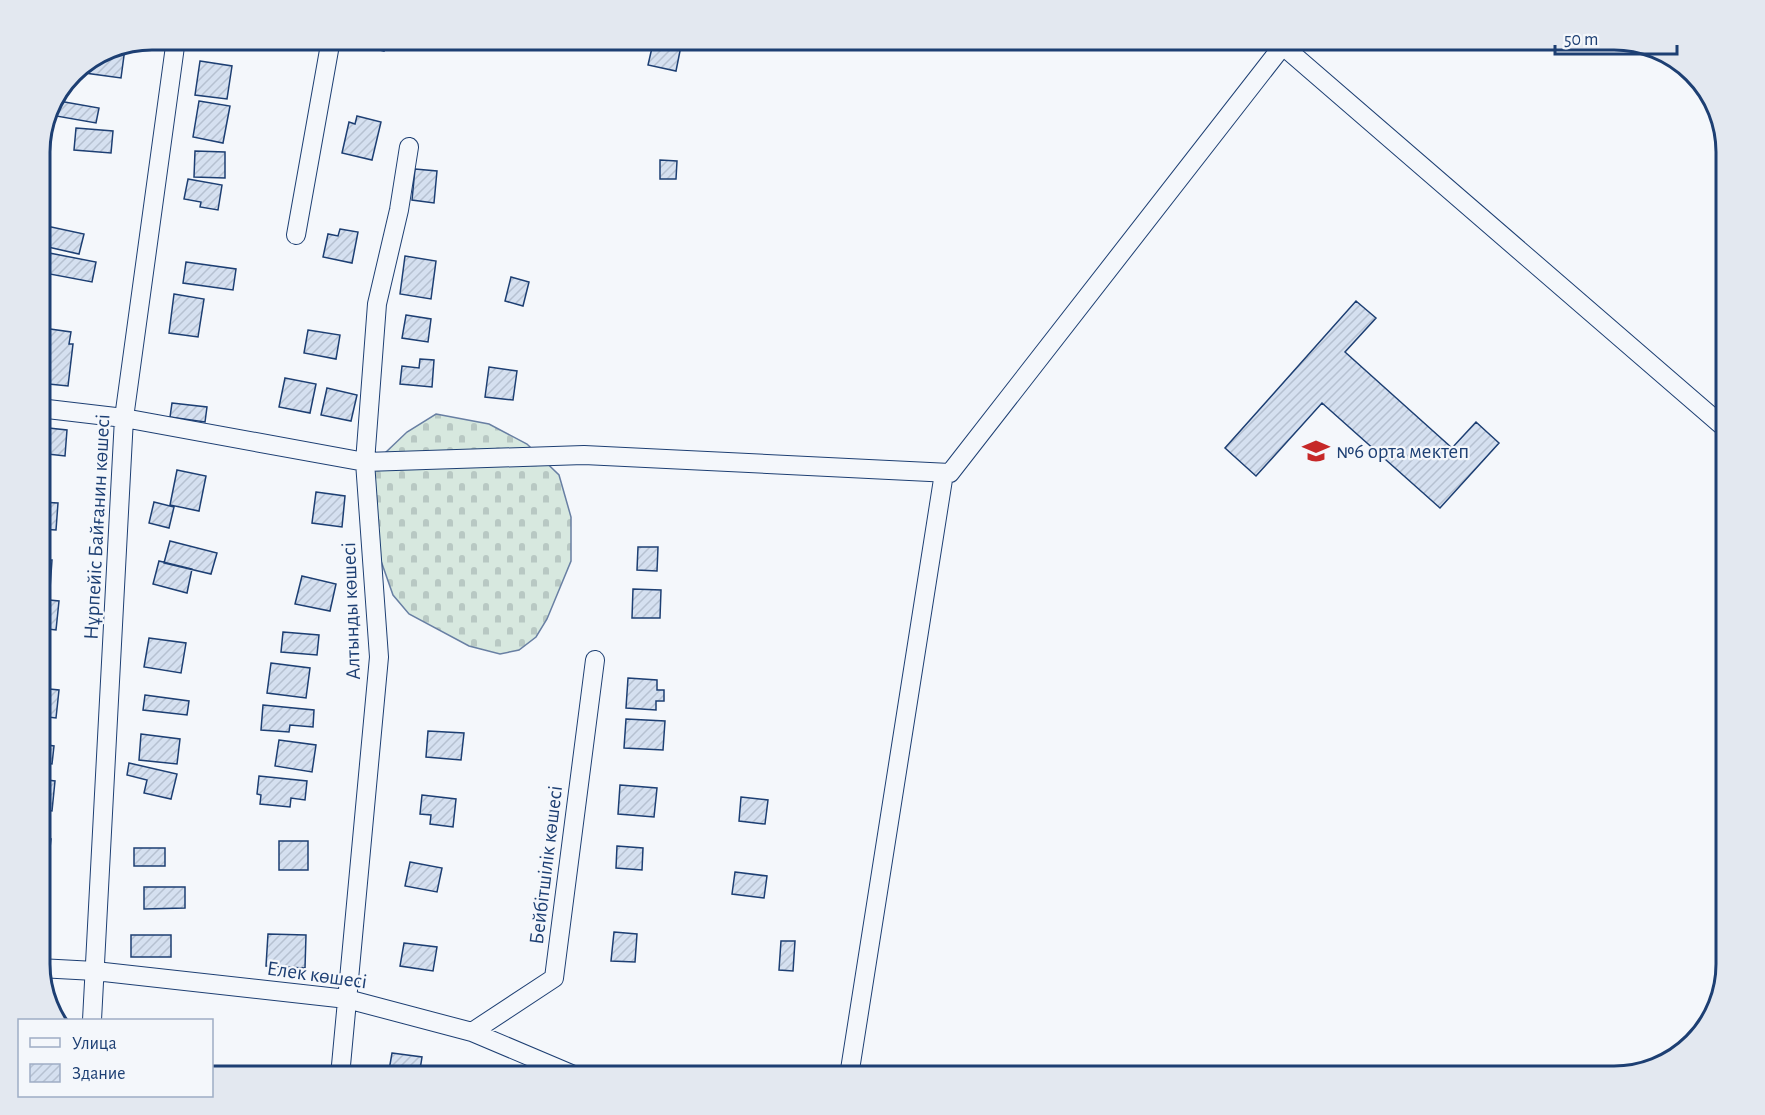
<svg xmlns="http://www.w3.org/2000/svg" width="1765" height="1115" viewBox="0 0 1765 1115" font-family="'Alegreya Sans',sans-serif">
<style>
.cemetery{fill:url(#cemetery-stones);stroke:#687fa3;stroke-width:1.5}
.building{fill:url(#building-hatch);stroke:#1d3f73;stroke-width:1.5}
.lines{fill:none;stroke-linecap:round;stroke-linejoin:round}
.minor-casing{stroke:#1d3f73;stroke-width:20}
.minor{stroke:#f4f7fb;stroke-width:18}
.labels{text-anchor:middle;dominant-baseline:central;stroke-width:4.5;stroke-linejoin:round;paint-order:stroke}
.poi-label{font-size:21px;fill:#1d3f73;stroke:#f4f7fb;text-anchor:start}
.street-label{font-size:21px;fill:#1d3f73;stroke:#f4f7fb}
.rim{fill:none;stroke:#1d3f73;stroke-width:3}
</style>
<defs>
<pattern id="cemetery-stones" width="16" height="16" patternUnits="userSpaceOnUse" patternTransform="scale(1.5)"><rect width="16" height="16" fill="#d7e8df"/><path d="M2 7V4a2 2 0 0 1 4 0v3zM10 15v-3a2 2 0 0 1 4 0v3z" fill="#b8c8c3"/></pattern>
<pattern id="building-hatch" width="6" height="6" patternUnits="userSpaceOnUse" patternTransform="scale(1.5)"><rect width="6" height="6" fill="#d5e0f0"/><path d="M-1 1l2-2M0 6l6-6M5 7l2-2" fill="none" stroke="#b6c1d1"/></pattern>
</defs>
<rect width="100%" height="100%" fill="#f4f7fb"/>
<!-- cemetery -->
<path class="cemetery" d="M436 414 489 424 527 444 559 475 571 517V561L547 619 536 637 519 650 500 654 469 646 409 614 393 595 380 558 374 471 384 454 407 432Z"/>
<!-- building -->
<path class="building" d="M369 39H401L400 45 386 42 384 51 367 47Z
M654 39 682 41 676 71 648 65Z
M115 46 125 48 121 78 85 73 86 62Z
M200 61 232 66 227 99 195 95Z
M59 101 99 108 96 123 56 116Z
M199 101 230 106 223 143 193 137Z
M357 116 381 122 372 160 342 153 349 122 355 124Z
M76 128 113 131 111 153 74 150Z
M195 151 225 152V178L194 177Z
M660 160 677 161 676 179H660Z
M415 169 437 171 434 203 412 200Z
M188 179 222 185 218 210 200 207 201 202 184 199Z
M42 225 84 234 79 254 39 245Z
M340 229 358 232 352 263 323 257 328 234 338 236Z
M39 251 96 262 92 282 39 272Z
M405 256 436 261 431 299 400 294Z
M186 262 236 269 233 290 183 283Z
M511 277 529 282 523 306 505 301Z
M174 294 204 299 198 337 169 333Z
M1356 301 1376 318 1345 352 1452 448 1476 422 1499 443 1440 508 1322 403 1256 476 1225 448Z
M406 315 431 319 428 342 402 338Z
M43 328 71 332 69 344H73L68 386 39 383V340H41Z
M308 330 340 335 336 359 304 353Z
M420 359 434 360 432 387 400 384 402 366 419 368Z
M489 367 517 371 513 400 485 397Z
M285 378 316 384 310 413 279 407Z
M327 388 357 395 351 421 321 415Z
M172 403 207 407 205 422 170 417Z
M39 427 67 430 65 456 39 453Z
M177 470 206 476 199 511 170 505Z
M316 492 345 496 342 527 312 523Z
M39 502 58 503 56 530 39 529Z
M154 502 174 507 169 528 149 523Z
M170 541 217 553 211 574 164 563Z
M638 547H658L657 571 637 570Z
M39 560H52L50 589 39 588Z
M159 561 192 569 187 593 153 584Z
M302 576 336 584 330 611 295 604Z
M633 589 661 590 660 618H632Z
M39 599 59 601 56 630 39 628Z
M283 632 319 635 317 655 281 652Z
M149 638 186 643 181 673 144 667Z
M271 663 310 668 306 698 267 693Z
M628 678 657 680V690H664V701H656V710L626 708Z
M39 688 59 690 56 718 39 716Z
M145 695 189 701 187 715 143 710Z
M263 705 314 710 313 727 290 725 289 732 261 730Z
M626 719 665 721 663 750 624 748Z
M428 731 464 733 461 760 426 757Z
M141 734 180 739 177 764 139 760Z
M39 738 40 744 54 746 52 764 39 762Z
M279 740 316 745 312 772 275 766Z
M129 763 177 774 171 799 144 793 147 780 127 775Z
M259 776 307 781 305 800 291 798 290 807 260 804 261 795 257 794Z
M39 779 55 781 52 811 39 809Z
M620 785 657 788 654 817 618 814Z
M422 795 456 799 453 827 430 824 431 815 420 814Z
M741 797 768 800 765 824 739 821Z
M39 838 51 839 49 857 39 856Z
M279 841H308V870H279Z
M617 846 643 848 642 870 616 868Z
M134 848H165V866H134Z
M410 862 442 868 437 892 405 886Z
M39 871H46L44 897 39 896Z
M735 872 767 876 764 898 732 894Z
M144 887H185V908L144 909Z
M614 932 637 934 635 962 611 961Z
M268 934 306 935 305 968 266 966Z
M131 935H171V957H131Z
M781 941H795L793 971 779 970Z
M404 943 437 947 433 971 400 966Z
M392 1053 422 1057 419 1076H388Z"/>
<g class="lines">
<defs>
<path id="minor" d="M1283 46 1726 429
M296 235 331 39
M39 408 124 418 365 462 584 455 950 473 1288 39
M39 968 95 971 347 999 472 1032 576 1076
M92 1020 124 418 176 39
M472 1032 554 978 595 660
M340 1076 379 657 365 462 377 304 399 210 409 147
M849 1076 944 473"/>
</defs>
<!-- minor casing -->
<use href="#minor" class="minor-casing"/>
<!-- minor -->
<use href="#minor" class="minor"/>
</g>
<!-- icons -->
<defs>
<symbol id="school-bare" viewBox="-9 -9 18 18"><path d="M0-5L7-2L0 1L-7-2ZM-4 1L0 2.5L4 1V4Q0 6-4 4Z" fill="#c62828" stroke="#f4f7fb" stroke-width="2.5" paint-order="stroke"/></symbol>
</defs>
<g fill-rule="evenodd">
<use href="#school-bare" x="1297" y="432" width="38" height="38"/>
</g>
<g class="labels">
<!-- poi labels -->
<g class="poi-label">
<text x="1336" y="451">№6 орта мектеп</text>
</g>
<!-- street labels -->
<g class="street-label">
<text transform="translate(97 527) rotate(-87)">Нұрпейіс Байғанин көшесі</text>
<text transform="translate(351 611) rotate(-92)">Алтынды көшесі</text>
<text transform="translate(546 865) rotate(-83)">Бейбітшілік көшесі</text>
<text transform="translate(317 975) rotate(8)">Елек көшесі</text>
</g>
</g>
<!-- crop -->
<path d="M0 0H1765V1115H0ZM152 50H1614A102 102 0 0 1 1716 152V964A102 102 0 0 1 1614 1066H152A102 102 0 0 1 50 964V152A102 102 0 0 1 152 50Z" fill="#e3e8f0" fill-rule="evenodd"/>
<path class="rim" d="M152 50H1614A102 102 0 0 1 1716 152V964A102 102 0 0 1 1614 1066H152A102 102 0 0 1 50 964V152A102 102 0 0 1 152 50Z"/>
<!-- legend -->
<rect x="18" y="1019" width="195" height="78" fill="#f4f7fb" stroke="#9eadc5" stroke-width="1.5"/>
<rect x="30" y="1038" width="30" height="9" fill="#f4f7fb" stroke="#9eadc5" stroke-width="1.5"/>
<text x="72" y="1049" font-size="18" fill="#1d3f73">Улица</text>
<rect x="30" y="1064" width="30" height="18" fill="url(#building-hatch)" stroke="#9eadc5" stroke-width="1.5"/>
<text x="72" y="1079" font-size="18" fill="#1d3f73">Здание</text>
<!-- scale -->
<path d="M1555 45v9h122v-9" fill="none" stroke="#1d3f73" stroke-width="3"/>
<text x="1564" y="45" font-size="18" fill="#1d3f73" stroke="#f4f7fb" stroke-width="4.5" paint-order="stroke">50 m</text>
</svg>
